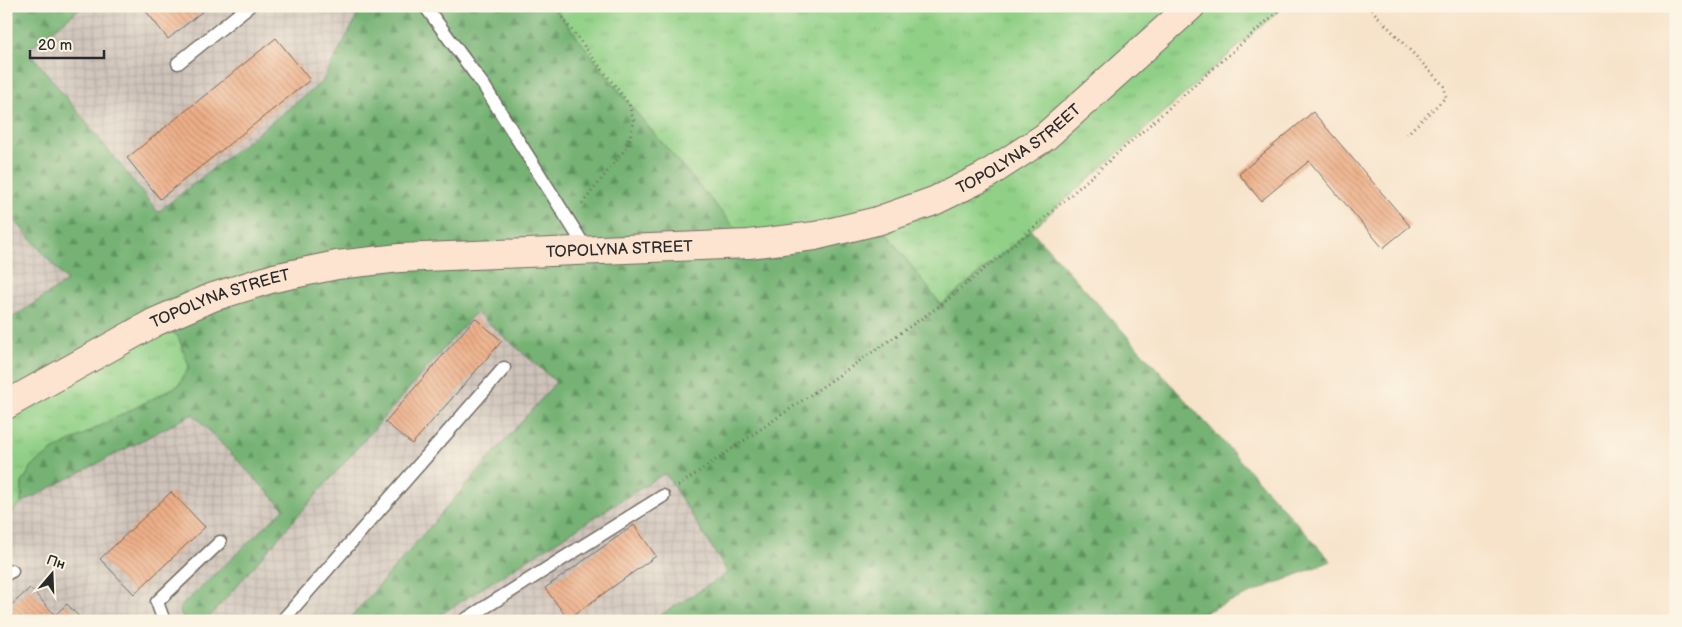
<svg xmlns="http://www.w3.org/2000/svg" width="1682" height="627" viewBox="0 0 1682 627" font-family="'Balsamiq Sans',sans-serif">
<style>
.industrial{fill:url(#industrial-grid)}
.grass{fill:url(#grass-tufts);stroke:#5e7e58}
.forest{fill:url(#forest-firs);stroke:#506e4f}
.building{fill:url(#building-back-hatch)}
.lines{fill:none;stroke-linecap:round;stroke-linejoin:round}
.lane-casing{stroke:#726b63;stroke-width:15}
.secondary-casing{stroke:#726b63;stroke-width:30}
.path{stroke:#726b63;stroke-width:3;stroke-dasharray:1 4;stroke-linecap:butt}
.lane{stroke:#fff;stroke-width:12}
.secondary{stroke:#fde4d0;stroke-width:28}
.labels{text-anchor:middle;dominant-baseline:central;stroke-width:4;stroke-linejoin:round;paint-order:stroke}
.street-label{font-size:16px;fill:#2b2b2b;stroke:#fcf5e5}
</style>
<defs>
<pattern id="industrial-grid" width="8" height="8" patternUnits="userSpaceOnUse" patternTransform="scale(1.25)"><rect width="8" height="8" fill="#cec2b9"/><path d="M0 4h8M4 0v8" fill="none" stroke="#b1a79f"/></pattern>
<pattern id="grass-tufts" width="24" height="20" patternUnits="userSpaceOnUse" patternTransform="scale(1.25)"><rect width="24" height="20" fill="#90d086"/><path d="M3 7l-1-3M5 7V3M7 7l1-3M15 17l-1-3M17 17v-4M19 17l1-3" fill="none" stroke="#7cb374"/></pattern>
<pattern id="forest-firs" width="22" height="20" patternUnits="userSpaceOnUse" patternTransform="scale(1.25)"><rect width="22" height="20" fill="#74b273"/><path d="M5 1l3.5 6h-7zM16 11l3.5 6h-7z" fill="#5f915f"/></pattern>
<pattern id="building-back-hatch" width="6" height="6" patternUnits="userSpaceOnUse" patternTransform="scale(1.25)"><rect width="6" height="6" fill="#eeaf88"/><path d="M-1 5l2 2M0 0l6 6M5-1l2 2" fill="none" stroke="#c18f6f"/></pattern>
</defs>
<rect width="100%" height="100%" fill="#fcf5e5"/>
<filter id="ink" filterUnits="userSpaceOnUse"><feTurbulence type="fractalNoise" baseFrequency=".02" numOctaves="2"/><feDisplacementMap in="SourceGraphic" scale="10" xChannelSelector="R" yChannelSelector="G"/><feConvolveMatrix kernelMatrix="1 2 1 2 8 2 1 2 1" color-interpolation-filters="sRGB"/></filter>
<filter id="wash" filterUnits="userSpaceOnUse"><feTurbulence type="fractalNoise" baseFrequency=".0096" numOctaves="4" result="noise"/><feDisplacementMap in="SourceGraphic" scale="20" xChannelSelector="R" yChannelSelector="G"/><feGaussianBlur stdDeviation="1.12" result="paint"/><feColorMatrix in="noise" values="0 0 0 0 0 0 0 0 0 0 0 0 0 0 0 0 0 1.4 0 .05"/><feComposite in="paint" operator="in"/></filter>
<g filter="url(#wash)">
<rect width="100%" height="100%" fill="#f7e3ca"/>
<!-- industrial -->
<path class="industrial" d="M83 6H363L322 82 158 212 28 50Z
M6 210 67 281 6 322Z
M476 312 557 382 348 621H206Z
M193 414 284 509 179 608 183 621H6V518L21 503Z
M665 473 728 573 651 621H430Z"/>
<!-- grass -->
<path class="grass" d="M553 6H1284L1031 230 941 305 877 221 749 244 629 104Z
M155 322 178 336 189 366 179 385 52 451 32 466 22 483 21 503 6 518V405Z"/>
<!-- forest -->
<path class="forest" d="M6 6H83L28 50 158 212 322 82 363 6H553L629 104 749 244 877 221 941 305 1031 230 1331 561 1182 621H651L728 573 665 473 430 621H348L556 382 476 312 206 621H183L179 608 284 509 193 414 21 503 22 483 32 466 52 451 179 385 189 366 178 336 154 322 6 405V322L67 281 6 210Z"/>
<g id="blocks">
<!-- building -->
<path class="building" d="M142 6H209L168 39Z
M276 38 310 80 160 199 127 158Z
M1313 112 1410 226 1383 248 1309 161 1261 201 1239 174Z
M475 318 502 341 412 444 385 422Z
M171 492 205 527 134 594 100 559Z
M634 525 656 556 568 619 545 588Z
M30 588 55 615 67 604 83 621H6V610Z"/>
</g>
</g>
<g filter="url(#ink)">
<use href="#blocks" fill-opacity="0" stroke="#726b63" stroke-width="1"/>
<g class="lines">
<defs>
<path id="lane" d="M425 6 484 86 587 250
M178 63 249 6
M6 574 12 571
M164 621 157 602 220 542
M282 621 504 368
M463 621 663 496"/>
<g id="secondary">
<path id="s1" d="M6 405 155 322 213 297 274 278 337 265 400 258 749 244 815 236 877 221 934 201 983 177 1045 137 1191 6"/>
</g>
</defs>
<!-- lane casing -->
<use href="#lane" class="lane-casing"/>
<!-- secondary casing -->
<use href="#secondary" class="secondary-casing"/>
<!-- path -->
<path class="path" d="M553 6 629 104 634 122 627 147 581 205
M1368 6 1444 86 1446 97 1407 134
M678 486 941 305 1031 230 1284 6"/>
<!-- lane -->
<use href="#lane" class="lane"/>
<!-- secondary -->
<use href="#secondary" class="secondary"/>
</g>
</g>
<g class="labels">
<!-- street labels -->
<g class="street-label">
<text stroke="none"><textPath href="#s1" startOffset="1065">TOPOLYNA STREET</textPath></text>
<text stroke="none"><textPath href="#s1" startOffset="645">TOPOLYNA STREET</textPath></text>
<text stroke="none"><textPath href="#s1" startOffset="240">TOPOLYNA STREET</textPath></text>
</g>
</g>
<!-- margin -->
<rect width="1682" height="627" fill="none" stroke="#fcf5e5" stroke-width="25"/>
<!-- north arrow -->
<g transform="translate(52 574) rotate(19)" stroke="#fcf5e5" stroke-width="4" paint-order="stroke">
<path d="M0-4L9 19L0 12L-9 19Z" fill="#2b2b2b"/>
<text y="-8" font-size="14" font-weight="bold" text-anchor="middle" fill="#2b2b2b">Пн</text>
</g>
<!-- scale -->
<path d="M30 50v8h74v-8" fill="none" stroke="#2b2b2b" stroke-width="2.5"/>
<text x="38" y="50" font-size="15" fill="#2b2b2b" stroke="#fcf5e5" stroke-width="4" paint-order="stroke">20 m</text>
</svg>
